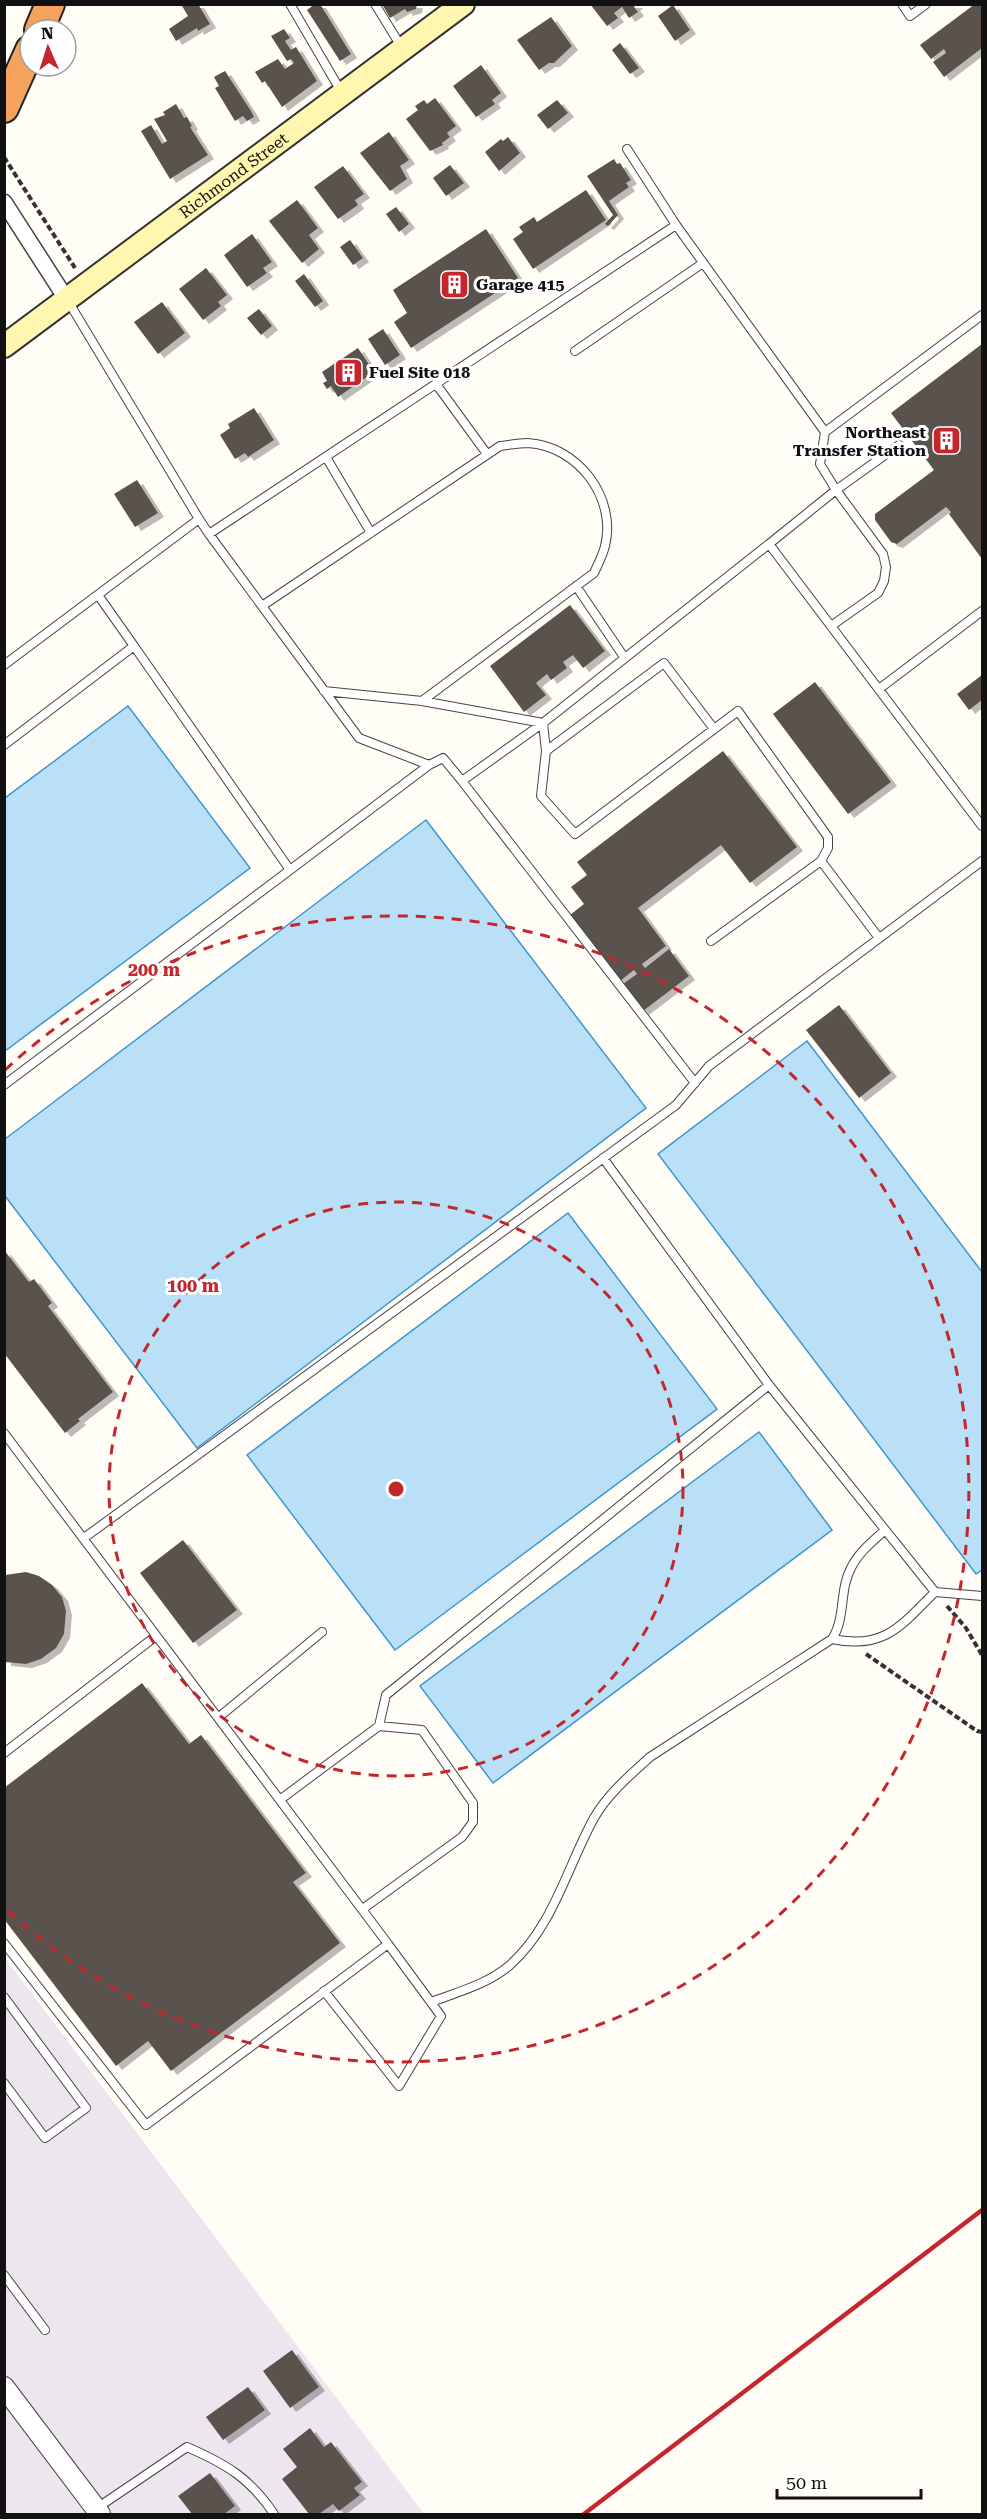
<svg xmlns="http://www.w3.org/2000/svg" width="987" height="2519" viewBox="0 0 987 2519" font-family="'Roboto Serif',serif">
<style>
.industrial{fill:#eee6ef}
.water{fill:#b9e0f7;stroke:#3f96cf;stroke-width:1.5}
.building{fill:#5a524d;filter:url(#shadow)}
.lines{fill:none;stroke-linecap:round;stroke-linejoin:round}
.service-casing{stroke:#444;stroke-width:10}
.minor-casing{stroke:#444;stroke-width:18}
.tertiary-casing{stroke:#444;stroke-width:22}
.secondary-casing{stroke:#333;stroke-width:26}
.motorway-casing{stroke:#222;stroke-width:32}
.path{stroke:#333;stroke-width:4;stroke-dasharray:6 3;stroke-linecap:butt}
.service{stroke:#fff;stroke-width:8}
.minor{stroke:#fff;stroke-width:15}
.tertiary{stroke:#fff;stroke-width:20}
.secondary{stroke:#fff6b0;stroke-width:22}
.motorway{stroke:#f5a25d;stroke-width:28}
.rail{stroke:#c4262e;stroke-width:4.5}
.ring{fill:none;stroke:#c4262e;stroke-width:3;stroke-dasharray:10 8}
.labels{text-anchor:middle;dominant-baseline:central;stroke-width:6;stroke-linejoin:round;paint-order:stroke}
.street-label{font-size:16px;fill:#111;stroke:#fff}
.poi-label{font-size:16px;font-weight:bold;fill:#111;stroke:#fff;text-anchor:start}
.centre{fill:#c4262e;stroke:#fff;stroke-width:3}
.ring-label{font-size:18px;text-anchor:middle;font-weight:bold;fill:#c4262e;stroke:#fff;stroke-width:6;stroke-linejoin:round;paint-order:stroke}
</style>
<defs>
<filter id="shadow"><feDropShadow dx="6" dy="4" stdDeviation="0" flood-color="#0004"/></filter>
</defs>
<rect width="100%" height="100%" fill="#fffdf5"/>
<!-- industrial -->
<path class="industrial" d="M5 1958 424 2514H5Z"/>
<!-- water -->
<path class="water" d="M128 706 250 868 5 1051V798Z
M426 820 646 1108 197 1448 5 1196V1139Z
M807 1041 982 1272V1570L976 1574 658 1154Z
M568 1213 717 1409 395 1650 247 1455Z
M759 1432 832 1530 493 1783 420 1686Z"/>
<!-- building -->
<path class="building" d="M181 4H198L210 24 198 31 197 28 176 41 169 29 188 16Z
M315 4H320L351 54 340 61 307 10Z
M382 4H417L416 9 407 12 405 9 390 18Z
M590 4H637L634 7 638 12 629 18 622 7 614 13 618 18 607 26Z
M975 4H982V48L944 77 933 62 946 53 944 49 931 59 920 45Z
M673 5 690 30 675 41 658 16Z
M551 17 572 46 554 63H549L539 70 517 40Z
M284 29 290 38 285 41 291 50 296 47 317 81 282 107 265 81 262 83 255 72 278 59 285 69 294 63 291 59 287 61 271 36Z
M620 43 639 68 630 74 612 50Z
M481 65 501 93 492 100 495 104 476 117 453 86Z
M225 71 251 111 254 117 247 121 243 116 235 121 215 88 219 86 214 77Z
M435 98 456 126 447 133 450 137 442 143 443 145 430 151 406 119 418 110 415 106 424 100 427 104Z
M557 100 568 113 548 129 537 115Z
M176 104 184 118 187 117 192 126 190 127 208 155 170 179 141 131 151 125 162 144 167 141 154 119 165 115 163 112Z
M389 132 409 160 400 166 407 179 390 191 360 153Z
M508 137 520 153 499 171 485 152 501 139 503 141Z
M614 159 617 164 620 163 631 180 626 183 629 187 609 201 618 215 608 226 605 224 613 215 587 176Z
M450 165 464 183 446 196 433 178Z
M343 166 364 194 355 200 358 205 338 219 314 187Z
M586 190 606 220 533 269 513 239 523 232 519 227 534 217 537 222Z
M297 200 318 228 309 235 319 249 302 263 269 221Z
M396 207 409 224 399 232 386 214Z
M486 229 518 278 411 348 394 322 407 313 393 290Z
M252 234 272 262 263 268 267 273 247 287 224 255Z
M350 240 363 258 353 265 340 247Z
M206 268 227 295 218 302 221 306 203 320 179 289Z
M304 274 323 301 315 307 295 281Z
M162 302 185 333 158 354 134 322Z
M259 309 272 326 261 335 247 318Z
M383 329 400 355 385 365 368 339Z
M982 344V559L949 514 951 512 946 507 897 544 891 542 875 520V514L934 470 891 413Z
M358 348 374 372 338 397 331 386 327 389 323 383 327 381 322 372Z
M254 408 274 440 248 457 245 453 235 459 220 435 230 428 228 424Z
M137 480 158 513 135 527 114 494Z
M570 605 605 651 583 668 573 655 563 662 567 668 551 680 547 674 536 683 546 695 524 712 490 666Z
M982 675V700L969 710 957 694Z
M815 682 891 782 848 814 773 714Z
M723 751 797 847 750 883 721 845 638 908 666 946 642 964 645 968 669 949 689 976 643 1011 623 984 637 974 634 970 620 981 570 915 584 904 571 887 587 875 577 862Z
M839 1005 891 1073 859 1098 806 1030Z
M4 1250 29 1282 34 1279 52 1303 48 1306 113 1392 78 1419 80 1421 65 1433 4 1353Z
M183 1540 237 1610 193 1643 140 1573Z
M26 1572 39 1576 52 1585 62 1597 66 1611 64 1634 56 1648 41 1659 26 1664 5 1662V1575Z
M142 1683 189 1744 201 1735 306 1873 293 1882 340 1943 171 2071 148 2041 116 2066 4 1919V1788Z
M292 2350 319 2387 290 2408 263 2371Z
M248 2387 265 2410 223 2440 206 2417Z
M310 2428 324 2447 331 2442 362 2482 354 2488 360 2495 339 2511 333 2504 319 2514H309L282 2479 297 2467 283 2449Z
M210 2473 235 2506 224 2514H192L178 2496Z"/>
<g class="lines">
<defs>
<path id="service" d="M290 4 342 93
M375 4 402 48
M902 4 910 16 926 4
M627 149 676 225
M575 351 703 263
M436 384 487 454
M825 432 982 315
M326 457 371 533
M199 519 209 534 676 225 825 432 820 464 836 490 769 544 982 826
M209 534 359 738 429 765 290 870
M576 586 624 657
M262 606 500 446C509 445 519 443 528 443 578 446 617 498 605 546 603 555 598 564 594 573L422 701
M831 626 878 593 884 581 886 567 883 554 836 490 899 445
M4 665 199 519 68 301
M879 689 982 611
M324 691 422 701 543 723 769 544
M4 745 134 646 98 595
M546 751 664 663 714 729
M429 765 443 758 462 781 543 723 546 751 541 796 575 834 738 711 828 837V848L821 861 711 941
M462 781 695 1083
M821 861 879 938
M4 1085 290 870 134 646
M603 1158 769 1385 935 1592 982 1596
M4 1433 388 1944 146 2125 4 1943
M84 1538 676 1105 709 1066 982 861
M832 1639C846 1618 839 1590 851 1568 858 1553 873 1541 885 1530
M219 1717 322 1632
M379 1726 386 1695 769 1385
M4 1753 156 1636
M281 1799 379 1726 422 1730 473 1803V1822L462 1837 364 1908
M324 1991 399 2086 441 2016 388 1944
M4 1997 86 2108 45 2138 4 2083
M431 2002C458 1992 488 1984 510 1965 553 1927 567 1867 594 1818 607 1795 630 1775 650 1757L832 1639C884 1650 901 1626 935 1592
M4 2275 45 2330
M97 2508 187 2447C226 2464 250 2478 274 2514"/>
<path id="minor" d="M4 202 67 300"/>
<path id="tertiary" d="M4 2387 100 2514"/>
<g id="secondary">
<path id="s1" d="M4 346 463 4"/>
</g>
<path id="motorway" d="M39 30 50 4
M4 108 30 50"/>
</defs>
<!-- service casing -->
<use href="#service" class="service-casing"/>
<!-- minor casing -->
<use href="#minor" class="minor-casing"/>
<!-- tertiary casing -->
<use href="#tertiary" class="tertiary-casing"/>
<!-- secondary casing -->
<use href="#secondary" class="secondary-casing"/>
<!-- motorway casing -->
<use href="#motorway" class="motorway-casing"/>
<!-- path -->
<path class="path" d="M4 157 75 268
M947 1606 966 1628 982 1655
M866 1654 977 1731 982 1732"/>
<!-- service -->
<use href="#service" class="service"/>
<!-- minor -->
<use href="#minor" class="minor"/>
<!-- tertiary -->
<use href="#tertiary" class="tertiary"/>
<!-- secondary -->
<use href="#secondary" class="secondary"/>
<!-- motorway -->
<use href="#motorway" class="motorway"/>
<!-- rail -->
<path class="rail" d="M584 2514 982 2210"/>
</g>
<!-- distance rings -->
<g class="ring">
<circle cx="396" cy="1489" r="287"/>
<path d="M5 1070A573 573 0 1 1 5 1908"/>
</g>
<!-- icons -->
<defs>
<symbol id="building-square" viewBox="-11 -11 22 22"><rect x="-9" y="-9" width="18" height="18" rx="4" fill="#c4262e" stroke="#fff"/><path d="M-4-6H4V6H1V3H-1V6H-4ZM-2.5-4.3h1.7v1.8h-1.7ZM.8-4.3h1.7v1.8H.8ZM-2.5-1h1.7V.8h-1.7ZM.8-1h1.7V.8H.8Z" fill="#fff"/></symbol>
</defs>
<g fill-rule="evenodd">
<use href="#building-square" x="438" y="268" width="33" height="33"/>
<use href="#building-square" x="332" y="356" width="33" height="33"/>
<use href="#building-square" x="930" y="424" width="33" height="33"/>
</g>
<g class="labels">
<!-- street labels -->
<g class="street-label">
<text stroke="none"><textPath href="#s1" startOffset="286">Richmond Street</textPath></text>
</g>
<!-- poi labels -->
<g class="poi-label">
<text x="476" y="284">Garage 415</text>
<text x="369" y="372">Fuel Site 018</text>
<text x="926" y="432" text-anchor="end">Northeast<tspan x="926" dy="18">Transfer Station</tspan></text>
</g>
</g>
<circle cx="396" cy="1489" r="9" class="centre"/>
<g class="ring-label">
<text x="154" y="976">200 m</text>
<text x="193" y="1292">100 m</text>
</g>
<!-- border -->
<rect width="987" height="2519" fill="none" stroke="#111111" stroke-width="12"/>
<!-- north arrow -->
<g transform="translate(48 48) rotate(357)"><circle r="28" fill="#ffffff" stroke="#a0a0a0" stroke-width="1.5"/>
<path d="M0-4.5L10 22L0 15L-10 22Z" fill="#c4262e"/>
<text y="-9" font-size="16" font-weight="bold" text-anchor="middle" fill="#111111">N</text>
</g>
<!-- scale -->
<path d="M777 2489v9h144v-9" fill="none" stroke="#111111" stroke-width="3"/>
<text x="786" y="2489" font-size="18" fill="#111111" stroke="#ffffff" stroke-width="4.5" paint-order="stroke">50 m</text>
</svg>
